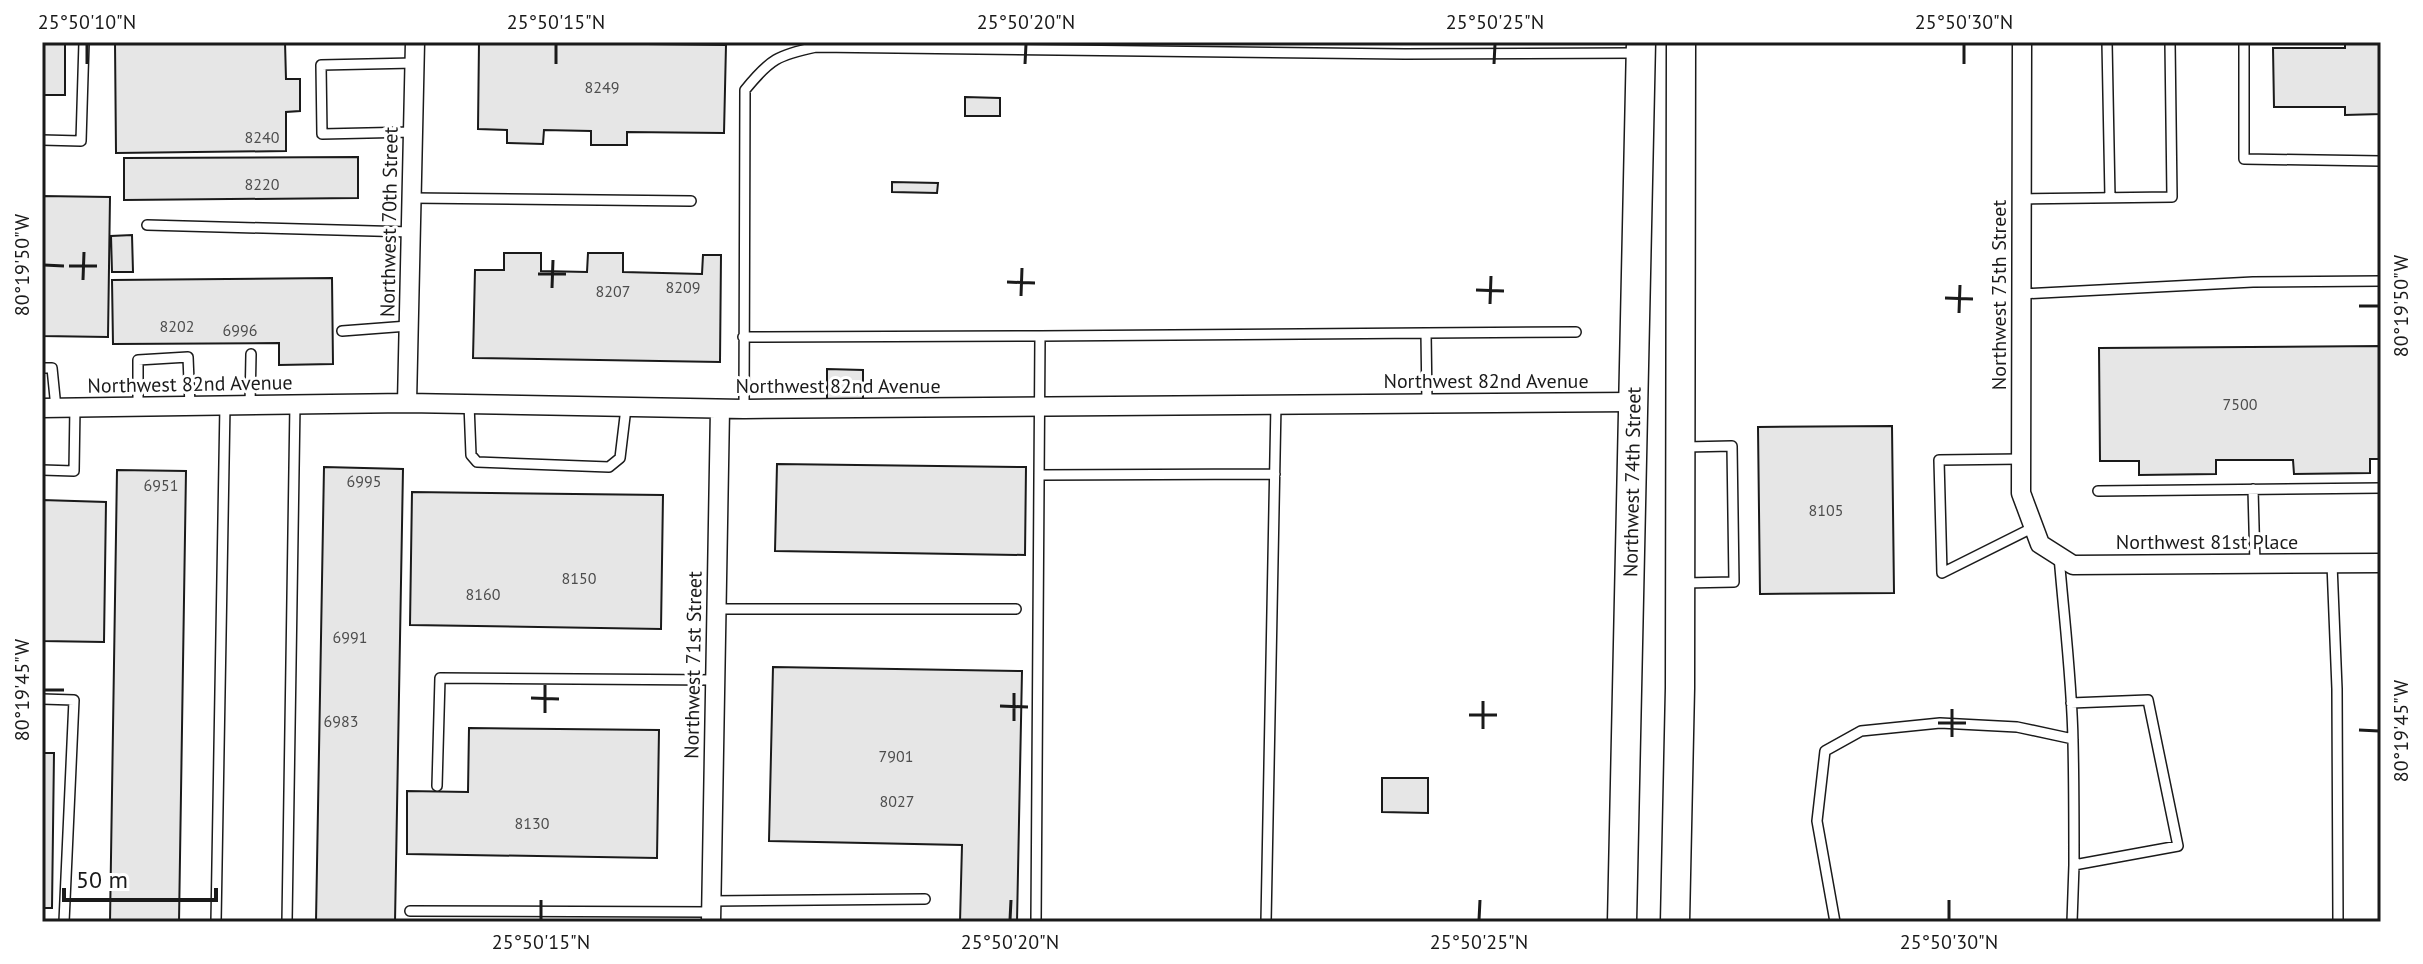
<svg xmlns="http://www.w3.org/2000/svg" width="2423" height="964" viewBox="0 0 2423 964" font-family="'PT Sans',sans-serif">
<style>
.building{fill:#e6e6e6;stroke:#1a1a1a;stroke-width:2}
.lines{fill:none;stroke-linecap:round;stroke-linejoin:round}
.lane-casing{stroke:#1a1a1a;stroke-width:12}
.street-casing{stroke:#1a1a1a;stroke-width:21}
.primary-casing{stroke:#1a1a1a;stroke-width:31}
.lane{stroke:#fff;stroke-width:9}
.street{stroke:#fff;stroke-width:18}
.primary{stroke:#fff;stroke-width:28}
.ticks{fill:none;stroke:#1a1a1a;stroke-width:3}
.labels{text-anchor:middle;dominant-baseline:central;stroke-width:6;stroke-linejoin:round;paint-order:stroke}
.number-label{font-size:16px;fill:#4d4d4d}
.street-label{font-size:20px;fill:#1a1a1a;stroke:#fff}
.neatline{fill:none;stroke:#1a1a1a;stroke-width:3}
.ticks-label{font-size:20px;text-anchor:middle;fill:#1a1a1a}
</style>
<rect width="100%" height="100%" fill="#fff"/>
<!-- building -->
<path class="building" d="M42 42H65V95H42Z
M115 42H285L286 79H300V111L286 112V151L116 153Z
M479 42 726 45 724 133 627 132V145H591V131L544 130 543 144 507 143V130L478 129Z
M2345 42H2381V114L2345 115V107H2274L2273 48H2345Z
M965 97 1000 98V116H965Z
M358 157V198L124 200V158Z
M892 182 938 183 937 193 892 192Z
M42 196 110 197 108 337 42 336Z
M132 235 133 272H112L111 236Z
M504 253H541V271L587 272 588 253H623V272L702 274 703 255H721L720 362 473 358 475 270H504Z
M332 278 333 364 279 365V343L113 344 112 280Z
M2381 346V459H2370V473L2294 474 2293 460H2216V474L2139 475V461H2100L2099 348Z
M827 369 863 370V402H827Z
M1892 426 1894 593 1760 594 1758 427Z
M777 464 1026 467 1025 555 775 551Z
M324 467 403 469 395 922H316Z
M117 470 186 471 179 922H110Z
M412 492 663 495 661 629 410 625Z
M42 500 106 502 104 642 42 641Z
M773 667 1022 671 1017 922H960L962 845 769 841Z
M469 728 659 730 657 858 407 854V791L468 792Z
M42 753H54L52 908H42Z
M1382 778H1428V813L1382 812Z"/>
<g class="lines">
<defs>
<path id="lane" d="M2107 42 2110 198
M2244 42V159L2381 161
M413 132 322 134 321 65 414 63
M42 140 81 141 84 42
M411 198 691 201
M2021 199 2172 197 2170 42
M147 225 411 232
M2021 294 2253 282 2381 281
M342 331 408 326
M1426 333 1576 332
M1040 336 1426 333 1427 403
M743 337 1040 336 1036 922
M42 368H52L56 408
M469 404 471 455 477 462 609 467 620 458 626 408
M250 405 251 354
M138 407V360L188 357 190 406
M744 409 745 90C770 59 778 55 816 47L1405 54 1637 53
M2021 459 1939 460 1942 573 2034 527
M42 470 74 471 75 407
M1040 475 1275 474
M2253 489 2255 564
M2098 491 2381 488
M2059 556C2064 618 2072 680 2073 742 2074 783 2074 824 2074 865L2178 846 2148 700 2071 703
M2332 564 2337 689 2338 922
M1684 583 1734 582 1732 446 1685 447
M716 609H1016
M42 699 74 700 64 922
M437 786 440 678 715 680
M712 901 925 899
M410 911 711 912
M216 922 225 405
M287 922 295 404
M1266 922 1276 404
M1835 922 1817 821 1825 751 1861 731 1940 723 2017 727 2073 739
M2072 922 2074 865"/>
<path id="street" d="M2022 42 2021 493 2040 544 2073 565 2381 563
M407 403 415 42
M42 408 407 403 744 409 1634 402
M711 922 720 409"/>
<path id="primary" d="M1622 922 1641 42
M1675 922 1680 688 1681 42"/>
</defs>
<!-- lane casing -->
<use href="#lane" class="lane-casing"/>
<!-- street casing -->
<use href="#street" class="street-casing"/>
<!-- primary casing -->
<use href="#primary" class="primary-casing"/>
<!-- lane -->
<use href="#lane" class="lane"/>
<!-- street -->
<use href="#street" class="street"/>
<!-- primary -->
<use href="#primary" class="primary"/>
</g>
<!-- ticks -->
<path class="ticks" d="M87 64V44M556 64V44M1025 64 1026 44M1494 64 1495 44M1964 64V44M44 265 64 266M69 266H97M538 274H566M83 280 84 252M1007 282 1035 283M552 288 553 260M1476 290 1504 291M1021 296 1022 268M1945 298 1973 299M1490 304 1491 276M2359 306H2379M1959 313 1960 285M44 690H64M531 698 559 699M1000 706 1028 707M545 713V685M1469 715H1497M1014 721V693M1938 723H1966M1483 729V701M2359 730 2379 731M1952 737V709M541 920V900M1010 920 1011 900M1479 920 1480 900M1949 920V900"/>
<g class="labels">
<!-- number labels -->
<g class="number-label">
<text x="602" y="87">8249</text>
<text x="262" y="137">8240</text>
<text x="262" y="184">8220</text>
<text x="683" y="287">8209</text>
<text x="613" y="291">8207</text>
<text x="177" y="326">8202</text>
<text x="240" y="330">6996</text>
<text x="2240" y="404">7500</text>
<text x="364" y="481">6995</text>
<text x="161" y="485">6951</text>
<text x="1826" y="510">8105</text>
<text x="579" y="578">8150</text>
<text x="483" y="594">8160</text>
<text x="350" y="637">6991</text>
<text x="341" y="721">6983</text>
<text x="896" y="756">7901</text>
<text x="897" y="801">8027</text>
<text x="532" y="823">8130</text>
</g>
<!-- street labels -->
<g class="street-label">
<text transform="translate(389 222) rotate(-89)">Northwest 70th Street</text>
<text transform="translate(1999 295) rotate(-90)">Northwest 75th Street</text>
<text x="1486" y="381">Northwest 82nd Avenue</text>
<text transform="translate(190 384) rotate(-1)">Northwest 82nd Avenue</text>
<text x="838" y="386">Northwest 82nd Avenue</text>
<text transform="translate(1632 482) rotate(-89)">Northwest 74th Street</text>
<text x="2207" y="542">Northwest 81st Place</text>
<text transform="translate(693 665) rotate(-89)">Northwest 71st Street</text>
</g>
</g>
<!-- border -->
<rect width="2423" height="964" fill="none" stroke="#ffffff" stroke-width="88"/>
<!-- scale -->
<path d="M64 888v12h152v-12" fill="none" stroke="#1a1a1a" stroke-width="4"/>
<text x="76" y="888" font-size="24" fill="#1a1a1a" stroke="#ffffff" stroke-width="6" paint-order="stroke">50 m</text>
<rect x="44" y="44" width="2335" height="876" class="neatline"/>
<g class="ticks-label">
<text x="87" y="29">25°50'10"N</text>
<text x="556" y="29">25°50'15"N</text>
<text x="1026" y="29">25°50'20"N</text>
<text x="1495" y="29">25°50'25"N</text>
<text x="1964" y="29">25°50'30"N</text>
<text transform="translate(22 265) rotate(-90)" y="7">80°19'50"W</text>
<text transform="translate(2401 306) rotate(-90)" y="7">80°19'50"W</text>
<text transform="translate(22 690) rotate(-90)" y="7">80°19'45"W</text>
<text transform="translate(2401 731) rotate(-90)" y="7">80°19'45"W</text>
<text x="541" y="949">25°50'15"N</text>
<text x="1010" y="949">25°50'20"N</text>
<text x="1479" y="949">25°50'25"N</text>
<text x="1949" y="949">25°50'30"N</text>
</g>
</svg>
